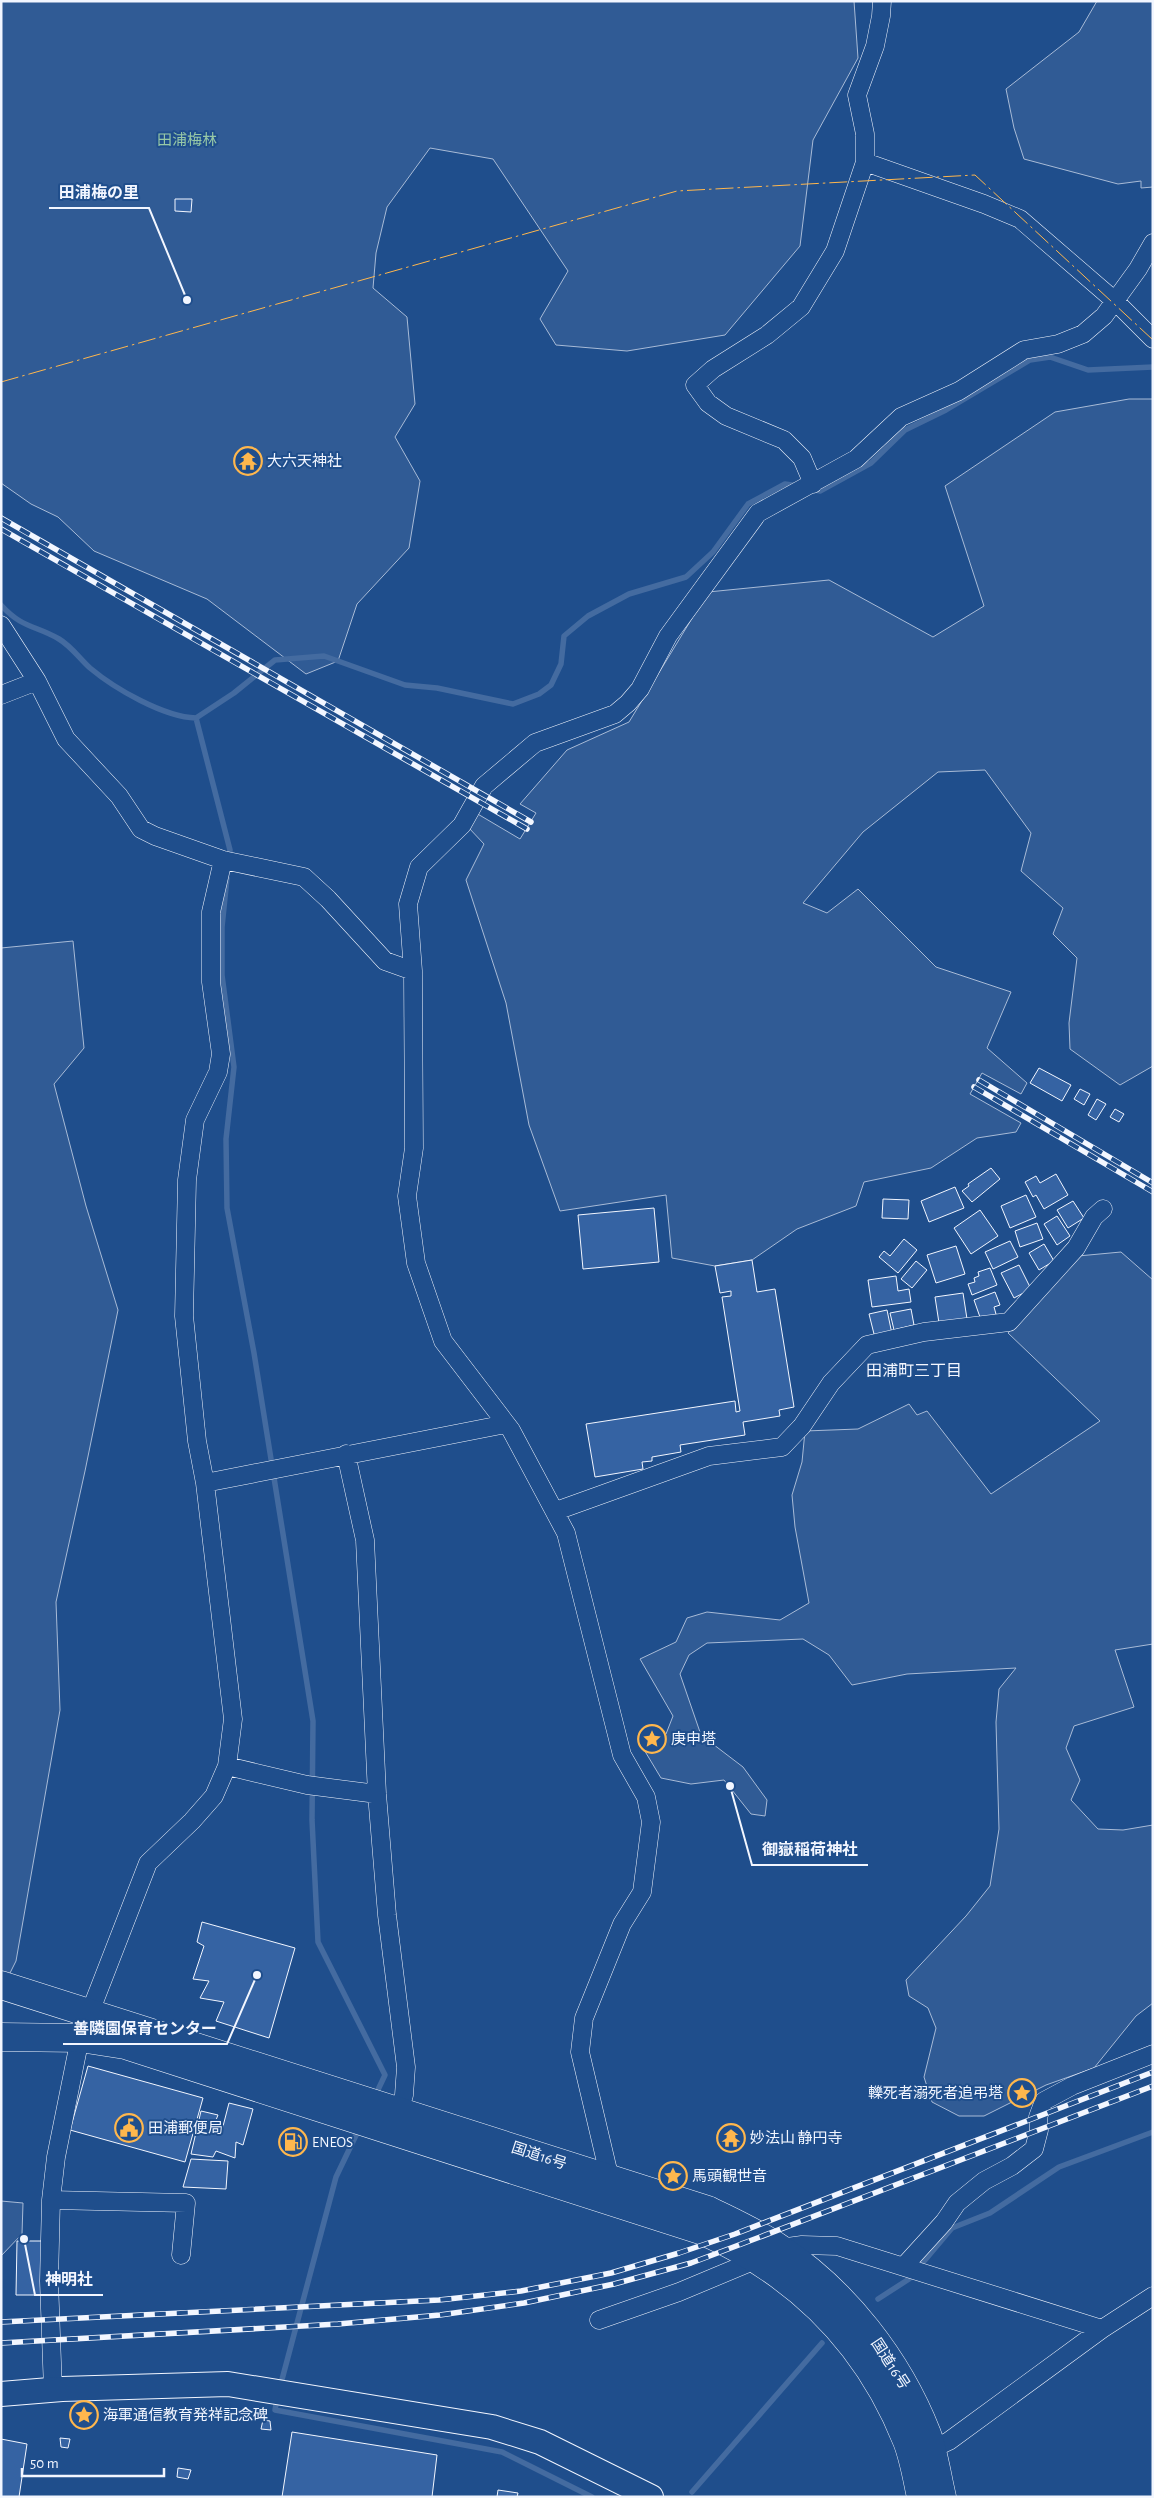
<svg xmlns="http://www.w3.org/2000/svg" width="1154" height="2498" viewBox="0 0 1154 2498" font-family="'Alegreya Sans','Noto Sans JP',sans-serif">
<style>
.built{fill:#305b95;stroke:#a8bbd7}
.lines{fill:none;stroke-linecap:round;stroke-linejoin:round}
.stream{stroke:#446ba0;stroke-width:5.5}
.building{fill:#3563a3;stroke:#f2f6ff}
.street-casing{stroke:#f2f6ff;stroke-width:19}
.secondary-casing{stroke:#f2f6ff;stroke-width:26}
.highway-casing{stroke:#f2f6ff;stroke-width:29}
.street{stroke:#1f4e8c;stroke-width:18}
.secondary{stroke:#1f4e8c;stroke-width:24}
.highway{stroke:#1f4e8c;stroke-width:28}
.rail-casing{stroke:#f2f6ff;stroke-width:5.5}
.rail{stroke:#1f4e8c;stroke-width:4;stroke-dasharray:11;stroke-linecap:butt}
.power{stroke:#ffb74d;stroke-width:1;stroke-dasharray:18 4 2.5 4;stroke-linecap:butt}
.labels{text-anchor:middle;dominant-baseline:central;stroke-width:4;stroke-linejoin:round;paint-order:stroke}
.park-label{font-size:15px;fill:#97c8a6;stroke:#1f4e8c}
.poi-label{font-size:15px;fill:#f2f6ff;stroke:#1f4e8c;text-anchor:start}
.street-label{font-size:15px;fill:#f2f6ff;stroke:#1f4e8c}
.neighbourhood-label{font-size:16px;fill:#f2f6ff;stroke:#1f4e8c}
.leader{fill:none;stroke:#f2f6ff;stroke-width:2}
.callout-dot{fill:#f2f6ff;stroke:#1f4e8c;stroke-width:2}
.callout-label{font-size:16px;text-anchor:middle;font-weight:bold;fill:#f2f6ff;stroke:#1f4e8c;stroke-width:4;stroke-linejoin:round;paint-order:stroke}
</style>
<rect width="100%" height="100%" fill="#1f4e8c"/>
<!-- built -->
<path class="built" d="M1 1H854L858 58 813 140 800 246 725 335 627 351 556 345 540 319 568 271 493 159 430 148 387 207 376 253 373 288 407 317 415 404 395 437 420 481 409 548 357 604 338 661 306 674 207 599 94 551 58 517 31 504 1 483Z
M1097 1H1153V187L1141 188V181L1118 184 1024 159 1014 128 1006 89 1079 32Z
M1129 399H1153V1066L1120 1085 1070 1049 1069 1023 1077 958 1053 934 1063 908 1021 871 1031 833 985 770 938 772 863 832 803 903 827 913 858 889 936 967 1011 992 987 1048 1027 1083 1021 1094 982 1073 970 1094 1021 1123 1016 1132 977 1138 931 1168 864 1182 856 1206 797 1229 752 1260 715 1266 672 1258 666 1195 560 1211 529 1125 506 1003 466 880 484 844 468 827 476 813 520 839 536 813 520 804 567 750 629 722 708 592 829 580 933 637 984 606 945 486 1055 412Z
M73 941 84 1048 54 1084 86 1206 118 1310 85 1471 56 1602 60 1710 16 1961 1 1991V948Z
M1121 1252 1153 1280V1644L1115 1650 1134 1707 1074 1726 1066 1748 1080 1780 1071 1800 1098 1829 1123 1830 1153 1825V2003L1136 2016 1094 2068 1046 2085 984 2116H959L932 2102 924 2077 936 2028 928 2008 909 1996 906 1980 966 1916 990 1886 999 1829 996 1722 999 1689 1016 1668 907 1674 852 1685 829 1655 803 1639 707 1643 689 1655 680 1674 701 1735 743 1767 767 1800 765 1816 751 1814 724 1780 691 1784 661 1778 640 1743 666 1734 673 1716 640 1659 676 1642 687 1618 707 1612 780 1620 809 1603 795 1527 792 1495 802 1462 805 1431 858 1429 909 1404 917 1415 927 1411 991 1494 1100 1421 1008 1333 1078 1256Z
M1 2201 23 2203 22 2234 1 2256Z"/>
<g class="lines">
<!-- stream -->
<path class="stream" d="M812 489 820 491 871 463 905 430 946 410 1030 360 1050 357 1088 370 1153 367
M1 605C23 629 35 625 59 639 71 646 80 659 90 668 115 689 164 717 196 718
M229 858 230 850 196 718 234 693 275 660 324 656 405 685 437 688 513 704 539 694 551 685 561 664 564 636 588 616 629 594 686 577 713 552 748 504 785 484 798 486
M227 878 222 927V975L234 1067 226 1139 227 1208 254 1353 313 1721 312 1820 318 1942 385 2075 375 2096
M878 2299 909 2279 952 2228 990 2213 1059 2167 1153 2132
M280 2387 336 2177 359 2129
M277 2399 275 2410 502 2452 592 2497
M692 2492 822 2343"/>
</g>
<!-- building -->
<path class="building" d="M175 199H192L191 212 175 211Z
M1039 1068 1071 1085 1062 1101 1030 1083Z
M1080 1089 1090 1094 1084 1105 1074 1099Z
M1097 1099 1106 1104 1096 1120 1088 1115Z
M1115 1109 1124 1114 1119 1122 1110 1117Z
M991 1168 1000 1179 972 1202 962 1191 969 1186 968 1184Z
M1056 1174 1068 1195 1044 1209 1036 1195 1033 1197 1025 1182 1036 1176 1040 1183Z
M955 1187 964 1208 929 1222 921 1201Z
M1026 1195 1036 1217 1010 1228 1001 1206Z
M883 1199 909 1200 908 1219 882 1218Z
M1073 1201 1084 1218 1068 1228 1057 1210Z
M654 1208 659 1262 583 1269 578 1215Z
M980 1210 998 1236 971 1254 954 1228Z
M1057 1216 1070 1236 1057 1245 1044 1224Z
M1037 1223 1043 1239 1020 1247 1015 1231Z
M904 1239 917 1250 898 1273 879 1257 884 1251 890 1256Z
M1010 1241 1018 1257 993 1269 985 1252Z
M1044 1244 1054 1261 1039 1270 1029 1253Z
M956 1246 965 1274 936 1283 927 1255Z
M752 1260 757 1292 775 1289 794 1407 779 1410 780 1416 743 1422 745 1435 680 1445 681 1452 652 1457V1461L642 1462 643 1469 595 1477 586 1424 735 1401 736 1412 740 1411 722 1297 731 1296V1291L720 1293 715 1266Z
M916 1261 927 1270 912 1288 901 1279Z
M1019 1265 1031 1289 1014 1298 1001 1273Z
M990 1268 997 1285 972 1295 968 1284 975 1282 974 1278 979 1276 978 1272Z
M896 1276 898 1291 909 1289 911 1302 872 1307 868 1280Z
M995 1292 1000 1305 994 1307 996 1314 981 1320 974 1300Z
M963 1293 967 1319 939 1323 935 1297Z
M911 1309 914 1325 894 1330 890 1313Z
M887 1310 892 1334 875 1338 869 1314Z
M202 1922 295 1948 269 2038 216 2021 224 2002 200 1998 209 1981 193 1979 204 1946 197 1942Z
M88 2066 203 2098 185 2162 70 2130Z
M229 2103 253 2109 243 2145 236 2142 235 2158 216 2151 213 2157 191 2154 201 2111 218 2115 212 2130 221 2134Z
M191 2159 228 2161 226 2189 183 2187Z
M17 2241H44L42 2295H16Z
M263 2420 270 2421 271 2430 261 2429Z
M292 2432 437 2455 432 2497H282Z
M60 2438 70 2439 68 2448 61 2447Z
M1 2439 27 2444 19 2497H1Z
M178 2468 191 2470 188 2479 177 2477Z
M498 2490 518 2493 517 2497H497Z"/>
<g class="lines">
<defs>
<path id="street" d="M865 162 984 204 1020 219 1115 301 1153 339
M813 484 802 458 784 440 726 416 708 403 695 385 713 369 767 335 801 307 835 251 865 162V134L857 95 875 46 881 16 882 1
M1 625 37 681 66 739 119 796 141 829 155 836 223 860 304 877 328 899 385 961 413 971
M1 695 37 681
M346 1454 365 1540 377 1794 387 1915 406 2067 404 2095 396 2121
M205 1483 506 1424
M556 1511 709 1456 782 1447 802 1426 831 1383 867 1345 924 1332 1009 1322 1076 1248 1094 1217 1103 1209
M227 1766 307 1785 377 1794
M610 2179 580 2052 584 2018 622 1924 642 1892 651 1822 646 1797 622 1755 566 1533 511 1430 443 1341 416 1263 407 1196 414 1148 413 971 408 904 419 867 462 825 484 786 535 743 615 714 628 703 640 689 668 636 758 513 856 459 901 417 959 391 1024 350 1058 344 1083 334 1104 316 1138 269 1153 243
M51 2200 186 2203 181 2255
M780 2248 802 2245 837 2246 1102 2329
M904 2266 944 2222 957 2203 984 2181 1012 2166 1034 2149 1039 2130 1038 2117 1044 2101 1072 2086 1153 2054
M599 2320 679 2292 758 2259
M53 2390 49 2281 51 2200 56 2157 80 2038 148 1863 192 1821 214 1796 227 1766 233 1719 205 1483 197 1441 184 1316 187 1180 195 1120 218 1072 221 1054 211 982V912L223 860
M922 2454 949 2441 1102 2329 1153 2296"/>
<path id="secondary" d="M1 2394 62 2389 228 2384 492 2427 540 2442 651 2497"/>
<path id="highway" d="M1 1985 708 2210C732 2222 757 2233 779 2248 845 2292 898 2360 927 2434 934 2453 937 2476 942 2497
M1 2037 80 2038 125 2045 703 2231C799 2274 868 2343 907 2441 914 2459 917 2479 921 2497"/>
</defs>
<!-- street casing -->
<use href="#street" class="street-casing"/>
<!-- secondary casing -->
<use href="#secondary" class="secondary-casing"/>
<!-- highway casing -->
<use href="#highway" class="highway-casing"/>
<!-- street -->
<use href="#street" class="street"/>
<!-- secondary -->
<use href="#secondary" class="secondary"/>
<!-- highway -->
<use href="#highway" class="highway"/>
<defs>
<path id="rail" d="M1 518 531 822
M1 529 527 829
M979 1080 1153 1183
M974 1087 1153 1192
M1 2322 439 2300 521 2291 611 2273 679 2253 735 2234 1153 2072
M1 2343 338 2324 440 2315 524 2303 614 2284 691 2263 760 2237 1153 2086"/>
</defs>
<!-- rail casing -->
<use href="#rail" class="rail-casing"/>
<!-- rail -->
<use href="#rail" class="rail"/>
<!-- power -->
<path class="power" d="M1 382 677 191 975 175 1153 340"/>
</g>
<!-- icons -->
<defs>
<symbol id="temple-ring" viewBox="-11 -11 22 22"><circle r="9.5" fill="#1f4e8c" stroke="#ffb74d" stroke-width="1.5"/><path d="M0-6L5-2H3V0L6.5 2.5H4V6H1.5V3h-3V6H-4V2.5H-6.5L-3 0V-2H-5Z" fill="#ffb74d"/></symbol>
<symbol id="sight-ring" viewBox="-11 -11 22 22"><circle r="9.5" fill="#1f4e8c" stroke="#ffb74d" stroke-width="1.5"/><path d="M0-6L1.8-2.2L6-1.7L2.9 1.2L3.7 5.4L0 3.3L-3.7 5.4L-2.9 1.2L-6-1.7L-1.8-2.2Z" fill="#ffb74d"/></symbol>
<symbol id="civic-ring" viewBox="-11 -11 22 22"><circle r="9.5" fill="#1f4e8c" stroke="#ffb74d" stroke-width="1.5"/><path d="M-.6-6.5H3V-4.5H.6V-3L4-1V1h2V6H-6V1h2V-1L-.6-3ZM-1.2 2.5V6h2.4V2.5Z" fill="#ffb74d"/></symbol>
<symbol id="fuel-ring" viewBox="-11 -11 22 22"><circle r="9.5" fill="#1f4e8c" stroke="#ffb74d" stroke-width="1.5"/><path d="M-5.5-6h7V0h2V4h1.3V-2.5L3-4.5l.8-.8L6-3V5H2.5V1h-1V6h-7ZM-4.2-4.7v3.2H.2V-4.7Z" fill="#ffb74d"/></symbol>
</defs>
<g fill-rule="evenodd">
<use href="#temple-ring" x="232" y="445" width="32" height="32"/>
<use href="#sight-ring" x="636" y="1723" width="32" height="32"/>
<use href="#sight-ring" x="1006" y="2077" width="32" height="32"/>
<use href="#civic-ring" x="113" y="2112" width="32" height="32"/>
<use href="#temple-ring" x="715" y="2122" width="32" height="32"/>
<use href="#fuel-ring" x="277" y="2126" width="32" height="32"/>
<use href="#sight-ring" x="657" y="2160" width="32" height="32"/>
<use href="#sight-ring" x="68" y="2399" width="32" height="32"/>
</g>
<g class="labels">
<!-- park labels -->
<g class="park-label">
<text x="187" y="140">田浦梅林</text>
</g>
<!-- poi labels -->
<g class="poi-label">
<text x="267" y="461">大六天神社</text>
<text x="671" y="1739">庚申塔</text>
<text x="1003" y="2093" text-anchor="end">轢死者溺死者追弔塔</text>
<text x="148" y="2128">田浦郵便局</text>
<text x="750" y="2138">妙法山 静円寺</text>
<text x="312" y="2142">ENEOS</text>
<text x="692" y="2176">馬頭観世音</text>
<text x="103" y="2415">海軍通信教育発祥記念碑</text>
</g>
<!-- street labels -->
<g class="street-label">
<text transform="translate(539 2156) rotate(18)">国道16号</text>
<text transform="translate(890 2364) rotate(57)">国道16号</text>
</g>
<!-- neighbourhood labels -->
<g class="neighbourhood-label">
<text x="914" y="1371">田浦町三丁目</text>
</g>
</g>
<!-- callouts -->
<path class="leader" d="M187 300L149 208H49M730 1786L752 1865H868M257 1975L227 2044H63M24 2239L35 2295H103"/>
<g class="callout-dot">
<circle cx="187" cy="300" r="5"/>
<circle cx="730" cy="1786" r="5"/>
<circle cx="257" cy="1975" r="5"/>
<circle cx="24" cy="2239" r="5"/>
</g>
<g class="callout-label">
<text x="99" y="198">田浦梅の里</text>
<text x="810" y="1855">御嶽稲荷神社</text>
<text x="145" y="2034">善隣園保育センター</text>
<text x="69" y="2285">神明社</text>
</g>
<!-- border -->
<rect width="1154" height="2498" fill="none" stroke="#f2f6ff" stroke-width="5"/>
<!-- scale -->
<path d="M22 2468v8h142v-8" fill="none" stroke="#f2f6ff" stroke-width="2.5"/>
<text x="30" y="2468" font-size="15" fill="#f2f6ff" stroke="#1f4e8c" stroke-width="4" paint-order="stroke">50 m</text>
</svg>
